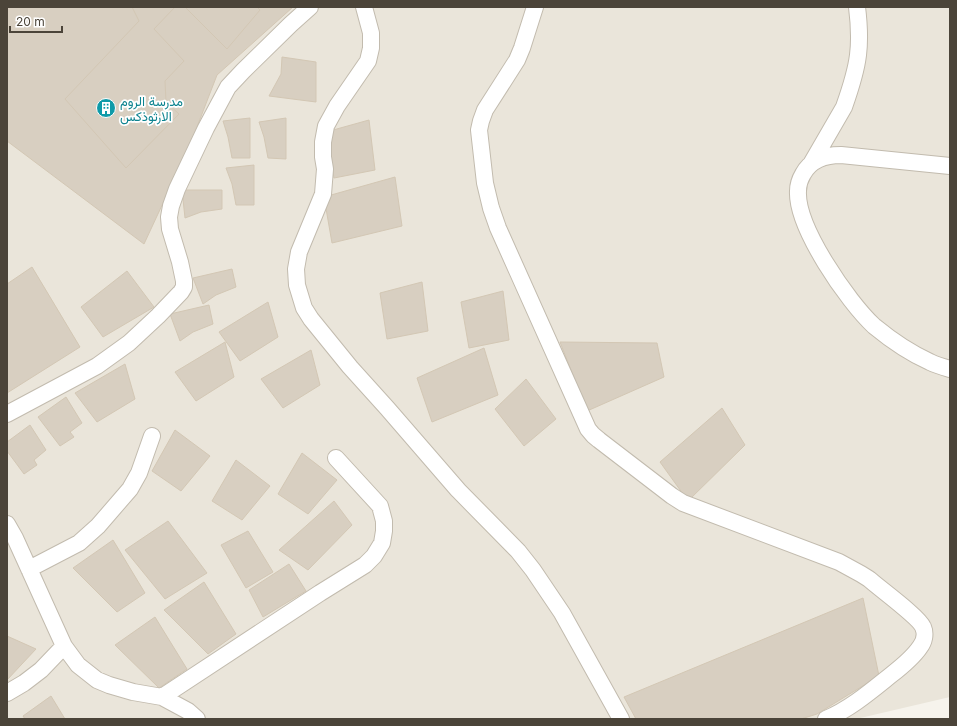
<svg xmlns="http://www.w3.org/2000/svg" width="957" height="726" viewBox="0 0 957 726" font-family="Inter,Vazirmatn,sans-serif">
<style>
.residential{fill:#eae5da}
.building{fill:#d8cfc1;stroke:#d3c7b4}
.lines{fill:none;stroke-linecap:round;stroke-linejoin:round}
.minor-casing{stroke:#c2bbae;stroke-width:18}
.minor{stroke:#fff;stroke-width:16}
.labels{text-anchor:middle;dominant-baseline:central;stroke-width:3.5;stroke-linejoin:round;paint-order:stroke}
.culture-label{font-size:13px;fill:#0d838f;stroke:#fff;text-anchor:start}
</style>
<rect width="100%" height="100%" fill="#f6f3ec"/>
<!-- residential -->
<path class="residential" d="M7 7H950V697L856 719H7Z"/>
<!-- building -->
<path class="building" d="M7 7H293L217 75 190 145 144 244 7 141Z
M132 7H175L154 29 184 61 165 81 166 102 179 114 126 168 65 99 139 21Z
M185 7H257L260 10 227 49Z
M282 57 316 62V102L269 96 281 74Z
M250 118V158H232L228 137 223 121Z
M286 118V159L268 158 264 137 259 122Z
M369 120 375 170 334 178 326 132Z
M254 165V205H236L232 184 226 168Z
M395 177 402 226 332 243 324 197Z
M182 190H222V209L201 212 185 218Z
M32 267 80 347 7 393V284Z
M232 269 236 287 216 295 203 304 193 278Z
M127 271 154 307 103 337 81 307Z
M422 282 428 331 387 339 380 293Z
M503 291 509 340 469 348 461 302Z
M268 302 278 337 240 361 219 332Z
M209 305 213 324 193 332 180 341 170 314Z
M225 342 234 377 196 401 175 372Z
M560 342 657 343 664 377 587 411Z
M484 348 498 395 432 422 417 378Z
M311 350 320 385 283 408 261 379Z
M125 364 135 399 97 422 75 393Z
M526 379 556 419 524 446 495 409Z
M66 397 82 423 70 432 74 437 60 446 38 417Z
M722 408 745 445 688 501 660 462Z
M30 425 46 450 34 460 37 465 24 474 7 451V442Z
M175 430 210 456 181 491 152 471Z
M302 453 337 480 308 514 278 494Z
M236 460 270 486 242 520 212 501Z
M334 501 352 525 308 570 279 550Z
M168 521 207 573 165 599 125 550Z
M248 531 273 572 246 588 221 545Z
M113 540 145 593 117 612 73 568Z
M289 564 306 591 263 617 249 590Z
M204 582 236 634 208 654 164 610Z
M863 598 879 676 817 714 801 719H636L624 697Z
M155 617 187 669 159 688 115 645Z
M7 636 36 649 7 680Z
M51 696 65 719H25L23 716Z"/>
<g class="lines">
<defs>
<path id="minor" d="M364 7 371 33V48L368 61 337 106 326 126 323 142V157L325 169 323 194 299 252 296 269 297 285 304 308 311 319 350 367 387 408 458 490 518 551 533 570 562 613 621 719
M535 7 522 48 517 60 485 110 481 121 479 130 485 183 491 208 498 228 588 429 593 435 599 440 672 496 683 503 839 562 861 574 869 579C879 588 919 617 923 627 926 634 924 642 920 647 914 656 900 668 891 675 871 691 850 709 826 719
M811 164 844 107C850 90 856 72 858 55 860 39 859 23 857 7
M950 166 841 155C826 155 811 159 803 174 800 179 798 185 798 191 796 227 848 302 874 326 891 340 910 353 930 362 936 365 943 367 950 369
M7 414 97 366 129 343 158 316 181 292 184 287V281L180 262 170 229 169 217 171 206 177 189 206 128 228 87 243 71 291 24 310 7
M7 524 15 538 64 646 78 665 97 680 109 685 133 692 162 697 188 711 197 719
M29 569 79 543 98 526 130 489 139 473 152 436
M7 693 24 683 41 670 64 646
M162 697 320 593 365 565 374 556 382 543 384 531V521L380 506 336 458"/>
</defs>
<!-- minor casing -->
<use href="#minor" class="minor-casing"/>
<!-- minor -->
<use href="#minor" class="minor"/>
</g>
<!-- icons -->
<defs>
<symbol id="building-disc" viewBox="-11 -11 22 22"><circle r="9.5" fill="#0f9aa8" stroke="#fff"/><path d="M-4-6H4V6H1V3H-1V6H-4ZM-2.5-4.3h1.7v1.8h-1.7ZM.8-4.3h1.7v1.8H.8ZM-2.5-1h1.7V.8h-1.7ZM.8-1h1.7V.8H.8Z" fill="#fff"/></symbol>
</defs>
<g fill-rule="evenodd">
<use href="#building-disc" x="95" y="97" width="22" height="22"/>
</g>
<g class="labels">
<!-- culture labels -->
<g class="culture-label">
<text x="120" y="101">مدرسة الروم<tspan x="120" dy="15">الارثوذكس</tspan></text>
</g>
</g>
<!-- border -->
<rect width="957" height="726" fill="none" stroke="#4b4439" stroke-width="16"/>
<!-- scale -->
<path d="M10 26v6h52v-6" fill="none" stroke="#4b4439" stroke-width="2"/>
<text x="16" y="26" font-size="12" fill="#4b4439" stroke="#ffffff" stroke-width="3" paint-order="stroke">20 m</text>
</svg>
